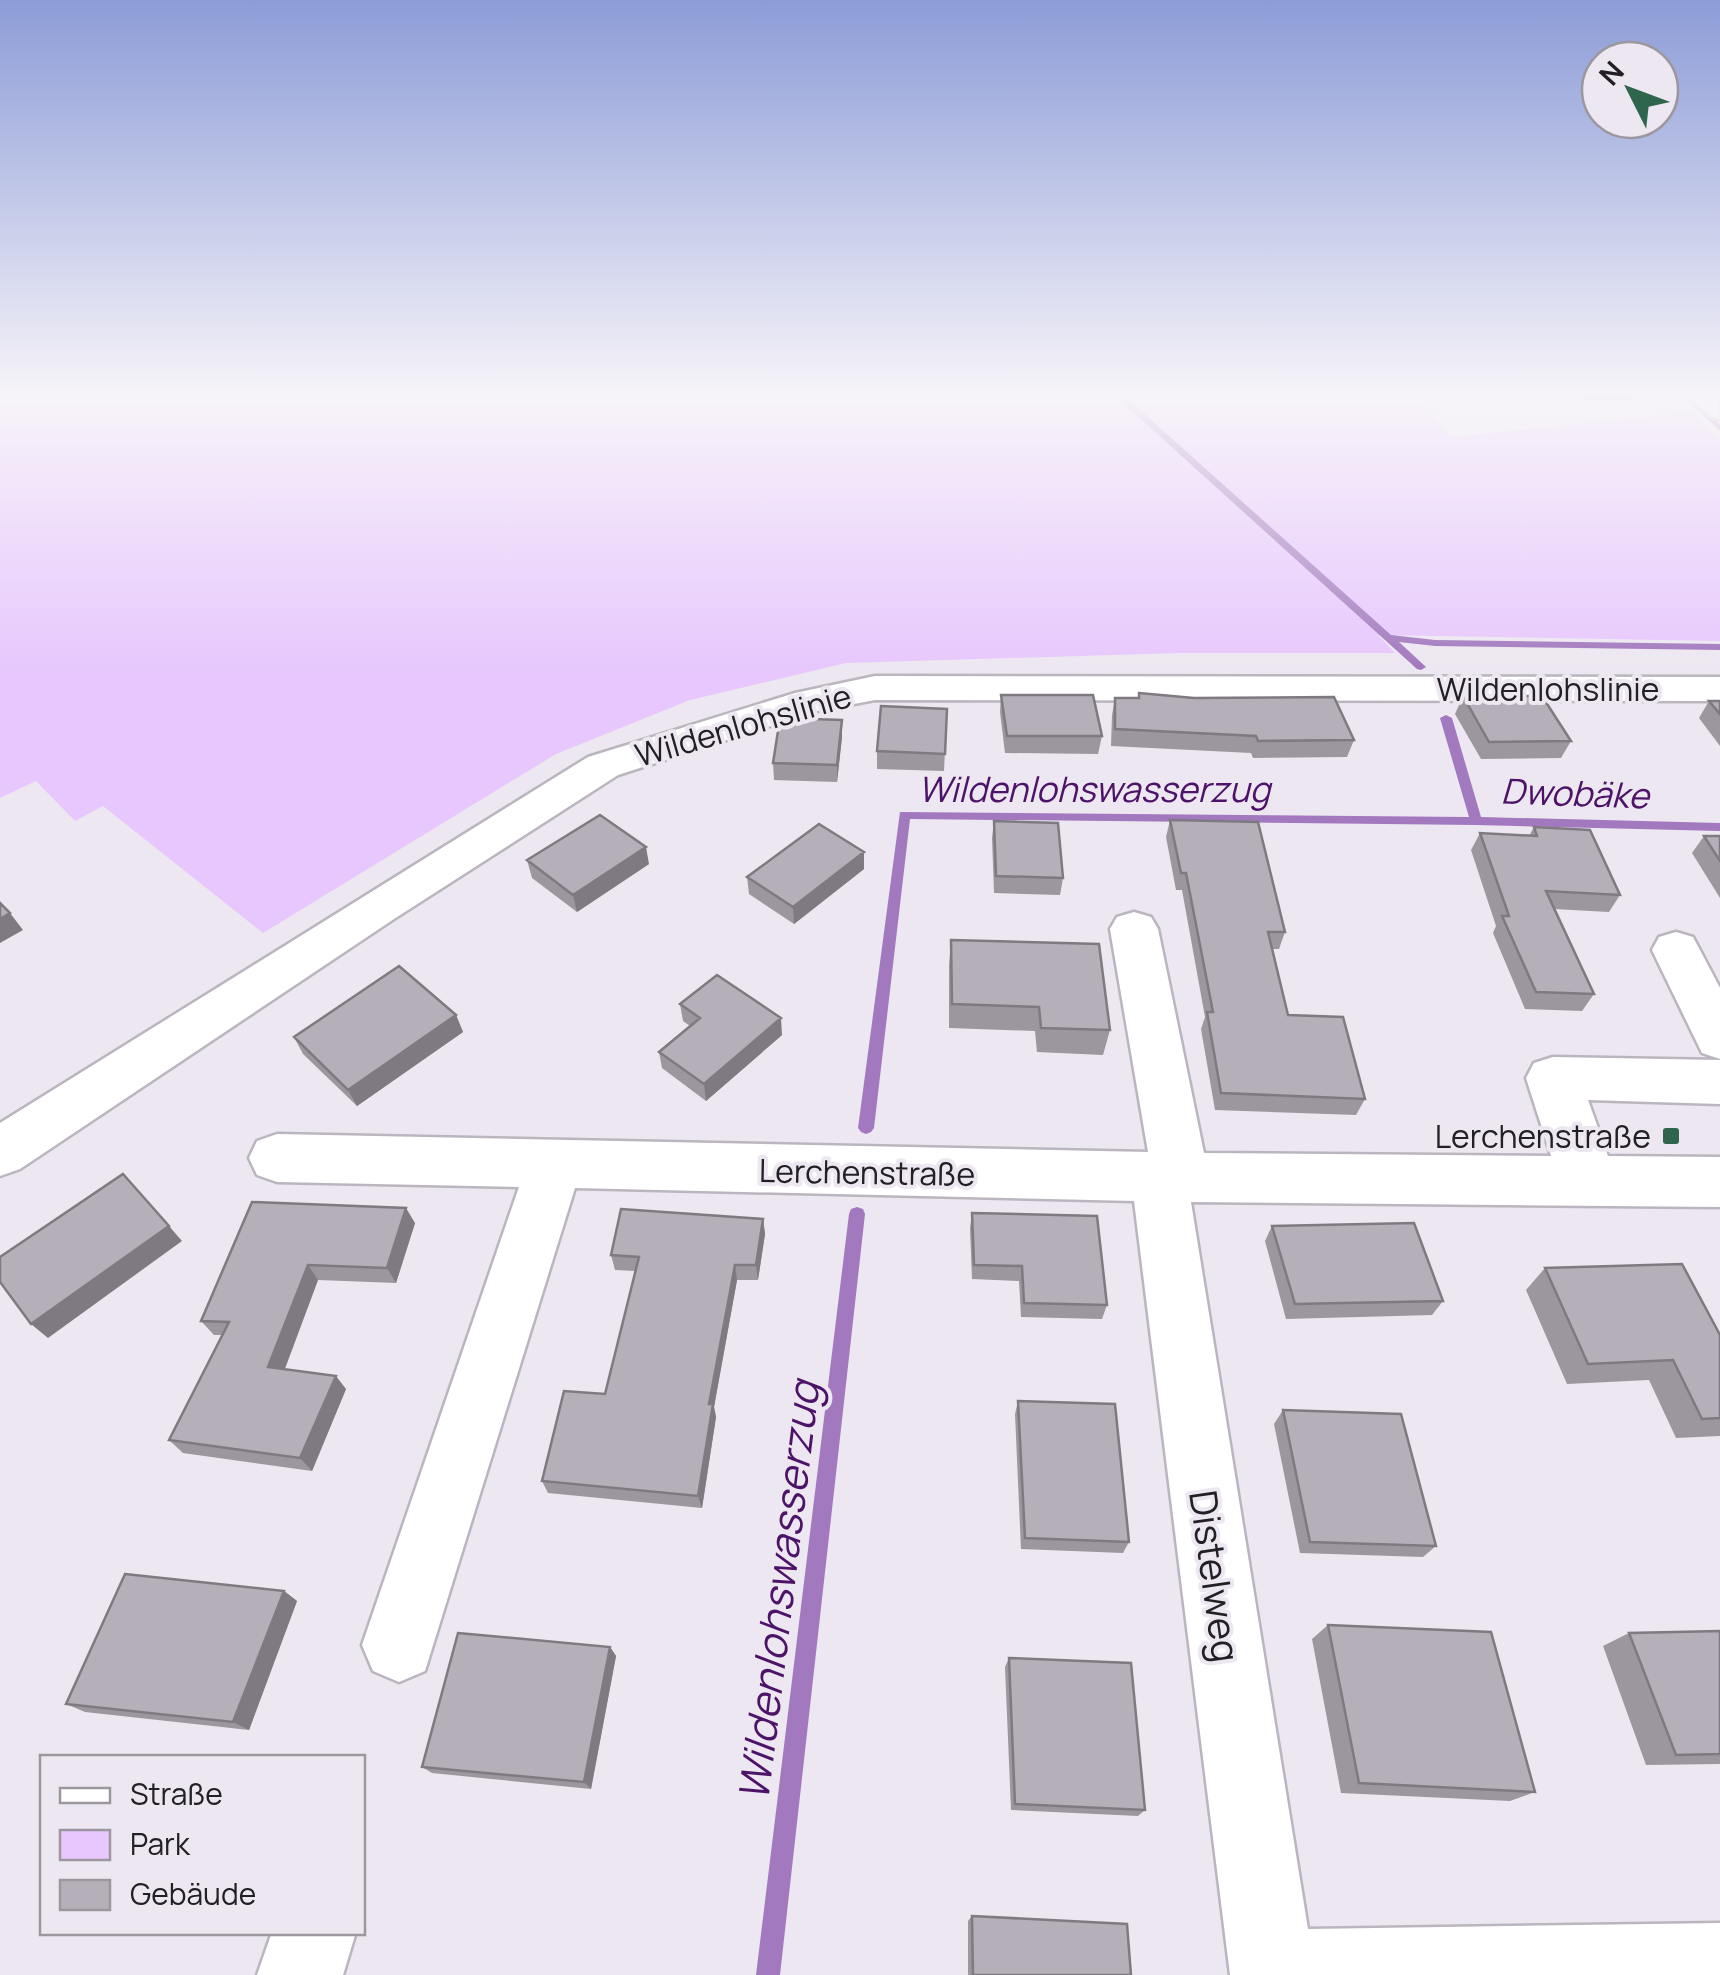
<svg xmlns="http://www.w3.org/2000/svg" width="1720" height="1975" viewBox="0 0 1720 1975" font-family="Manrope,sans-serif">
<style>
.green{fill:#e7c7fd}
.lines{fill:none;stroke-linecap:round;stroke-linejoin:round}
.stream{fill:#a278be;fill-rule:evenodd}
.minor-casing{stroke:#bab5be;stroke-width:5}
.minor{fill:#fff;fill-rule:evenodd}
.wall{fill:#9c969f}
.shaded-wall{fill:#7f7a82}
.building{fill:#b5afb9;stroke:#7f7a82;stroke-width:2.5}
.poi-dot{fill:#2f654c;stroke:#ede7f1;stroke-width:4}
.labels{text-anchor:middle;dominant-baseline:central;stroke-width:8;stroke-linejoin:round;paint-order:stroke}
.street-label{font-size:32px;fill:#222024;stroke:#ede7f1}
.poi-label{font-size:32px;fill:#222024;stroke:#ede7f1;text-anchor:end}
.water-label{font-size:35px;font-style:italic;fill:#4c1368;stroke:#ede7f1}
.near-street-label{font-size:38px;fill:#222024;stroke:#ede7f1}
.near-water-label{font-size:42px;font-style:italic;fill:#4c1368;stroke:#ede7f1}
</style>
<rect width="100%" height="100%" fill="#ede7f1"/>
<!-- green -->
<path class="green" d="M0 393H1417L1450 437 1693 412 1720 439V641L1378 635 1395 653H1178L846 663 690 700 556 754 263 933 103 806 75 821 36 781 0 798Z"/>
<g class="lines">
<!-- stream -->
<path class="stream" d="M1112 393H1121L1391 635 1435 640 1720 644V650L1435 646 1399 642 1426 667 1421 670 1417 669Z
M1679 393H1688L1720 424V431Z
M1446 715 1452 718 1481 817 1720 823V831L1476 825 910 819 874 1128 871 1132 866 1134 861 1132 858 1128 900 812 1469 817 1440 718Z
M857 1207 863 1209 865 1214 780 1975H756L849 1214 851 1209Z"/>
<defs>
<path id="minor" d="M1686 393H1717L1720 419 1710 416Z
M875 676 1720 677V701L875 700 817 711 618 775 394 919 20 1169 0 1176V1123L588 757 795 693Z
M1134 912 1151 917 1158 929 1204 1153 1551 1156 1526 1078 1534 1063 1553 1057 1720 1060V1104L1588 1100 1608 1156 1720 1157V1207L1191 1202 1308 1929 1720 1923V1975H1230L1134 1201 575 1188 425 1671 399 1682 373 1671 362 1645 519 1187 277 1182 257 1175 249 1158 257 1141 277 1134 1148 1152 1110 929 1117 917Z
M1676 932 1693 937 1720 988V1059L1702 1053 1652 950 1659 937Z
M272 1932H356L343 1975H257Z"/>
</defs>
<!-- minor casing -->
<use href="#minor" class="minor-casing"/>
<!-- minor -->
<use href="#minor" class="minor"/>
</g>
<!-- wall -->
<path class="wall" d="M1579 393H1641L1637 400H1585Z
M1139 693 1354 740 1347 757 1253 758 1251 753 1111 746 1112 715 1115 698H1138Z
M1001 695 1102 736 1098 754 1005 753 1000 712Z
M1463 696 1571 741 1561 758 1481 759 1455 714Z
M1709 701H1720V746L1699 718Z
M947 709 944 771 877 769V751Z
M842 737 837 782 774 780 773 763Z
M1170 820 1285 932 1279 949H1273L1288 1015 1365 1099 1356 1115 1215 1110 1201 1029 1205 1017 1182 890H1176L1166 837Z
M994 821 1063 878 1060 895 994 893 992 838Z
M1534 827 1620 895 1609 912 1554 909 1594 994 1582 1011 1525 1009 1493 933 1496 926 1471 850 1480 833 1529 836Z
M1704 836H1720V898L1692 853Z
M527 860 649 864 577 912 532 878Z
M864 869 794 924 749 894 747 877Z
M951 940 1110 1030 1103 1055 1037 1052 1035 1031 949 1028V965Z
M680 1004 782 1035 706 1101 662 1068 659 1052 690 1026 683 1021Z
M456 1015 463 1032 357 1106 303 1054 294 1037Z
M252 1202 415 1223 396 1283 318 1280 285 1369 346 1389 312 1471 183 1453 169 1440 222 1335H214L201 1321Z
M972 1213 1107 1305 1102 1319 1021 1317 1019 1281 972 1279 970 1228Z
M763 1219 765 1234 758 1280H737L714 1407 716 1417 702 1508 548 1493 542 1481 605 1394 635 1271 615 1270 611 1255Z
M1272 1226 1443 1301 1432 1315 1286 1319 1265 1241Z
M1545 1268 1720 1335V1436L1676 1438 1649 1380 1567 1384 1526 1290Z
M1018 1401 1129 1542 1123 1553 1021 1549 1015 1414Z
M1283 1410 1436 1546 1423 1557 1300 1553 1274 1424Z
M284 1591 297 1601 249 1730 85 1712 66 1704Z
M1328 1625 1535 1792 1510 1801 1341 1793 1312 1639Z
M1720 1631V1764L1646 1765 1603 1646 1629 1633Z
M610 1647 616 1656 591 1789 432 1773 422 1767Z
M1009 1658 1145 1810 1138 1816 1011 1810 1005 1667Z
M972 1916 1131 1975H968V1921Z"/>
<!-- shaded-wall -->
<path class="shaded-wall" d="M842 720V737L837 782V765Z
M646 847 649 864 577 912 573 895Z
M864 852V869L794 924 793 907Z
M10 913 23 930 0 943V919Z
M456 1015 463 1032 357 1106 348 1090Z
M781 1018 782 1035 706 1101 704 1084Z
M406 1208 415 1223 396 1283 387 1268Z
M763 1219 765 1234 758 1280 756 1265Z
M169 1226 182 1241 48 1338 31 1324Z
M308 1265 318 1280 280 1381 268 1367Z
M735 1265 737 1280 714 1407 716 1417 702 1508 698 1496 709 1404Z
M336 1376 346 1389 312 1471 300 1458Z
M284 1591 297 1601 249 1730 233 1722Z
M610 1647 616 1656 591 1789 584 1782Z"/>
<!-- building -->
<path class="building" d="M1139 693 1194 698 1334 697 1354 740 1258 741 1256 736 1115 729V698H1139Z
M1001 695H1093L1102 736H1007Z
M1463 696H1542L1571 741 1489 742Z
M1709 701H1720V714Z
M881 706 947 709 945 754 877 751Z
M780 718 842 720 837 765 773 763Z
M600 815 646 847 573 895 527 860Z
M1170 820 1258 822 1285 932H1268L1288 1015 1343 1017 1365 1099 1221 1093 1207 1012H1213L1186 873H1181Z
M994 821 1058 823 1063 878 996 876Z
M819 824 864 852 793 907 747 877Z
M1534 827 1590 830 1620 895 1546 891 1594 994 1536 992 1502 916H1509L1480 833 1537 836Z
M1704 836H1720V861Z
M0 903 10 913 0 919Z
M951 940 1099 944 1110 1030 1041 1028 1039 1007 952 1004Z
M399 966 456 1015 348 1090 294 1037Z
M717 975 781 1018 704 1084 659 1052 700 1018 680 1004Z
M123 1174 169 1226 31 1324 0 1282V1257Z
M252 1202 406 1208 387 1268 308 1265 268 1367 336 1376 300 1458 169 1440 229 1322 201 1321Z
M621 1209 763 1219 756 1265H735L709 1404H713L698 1496 542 1481 564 1391 605 1394 639 1257 611 1255Z
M972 1213 1097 1216 1107 1305 1024 1303 1022 1266 974 1265Z
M1414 1223 1443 1301 1295 1304 1272 1226Z
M1682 1264 1720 1335V1418L1702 1419 1673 1360 1588 1364 1545 1268Z
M1018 1401 1115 1404 1129 1542 1025 1538Z
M1283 1410 1401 1414 1436 1546 1310 1542Z
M125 1574 284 1591 233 1722 66 1704Z
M1328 1625 1491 1632 1535 1792 1359 1783Z
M1720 1631V1754L1676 1755 1629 1633Z
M458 1633 610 1647 584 1782 422 1767Z
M1009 1658 1131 1663 1145 1810 1015 1804Z
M972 1916 1127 1924 1131 1975H973Z"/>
<!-- sky -->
<linearGradient id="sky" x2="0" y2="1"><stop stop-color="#8c9cd7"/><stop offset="0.59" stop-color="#f7f4f9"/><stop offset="1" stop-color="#f7f4f9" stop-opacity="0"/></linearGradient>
<rect width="1720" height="670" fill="url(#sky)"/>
<!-- markers -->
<rect class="poi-dot" x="1661" y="1126" width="20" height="20" rx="5"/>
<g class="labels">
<!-- street labels -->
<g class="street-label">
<text x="1548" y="689">Wildenlohslinie</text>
<text transform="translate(743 725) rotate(-16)">Wildenlohslinie</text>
<text transform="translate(867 1172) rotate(1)">Lerchenstraße</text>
</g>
<!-- poi labels -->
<g class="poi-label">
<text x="1651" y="1136">Lerchenstraße</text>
</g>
<!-- water labels -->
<g class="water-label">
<text x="1094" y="789">Wildenlohswasserzug</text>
<text transform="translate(1575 793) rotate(2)">Dwobäke</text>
</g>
<!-- near-street labels -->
<g class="near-street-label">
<text transform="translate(1216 1576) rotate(82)">Distelweg</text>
</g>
<!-- near-water labels -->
<g class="near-water-label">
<text transform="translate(778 1591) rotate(-83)">Wildenlohswasserzug</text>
</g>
</g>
<!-- legend -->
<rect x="40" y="1755" width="325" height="180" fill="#ede7f1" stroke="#9c979f" stroke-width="2.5"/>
<rect x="60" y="1788" width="50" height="15" fill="#ffffff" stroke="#9c979f" stroke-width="2.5"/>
<text x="130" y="1805" font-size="30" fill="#222024">Straße</text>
<rect x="60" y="1830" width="50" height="30" fill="#e7c7fd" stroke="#9c979f" stroke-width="2.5"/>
<text x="130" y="1855" font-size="30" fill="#222024">Park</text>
<rect x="60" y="1880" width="50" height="30" fill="#b5afb9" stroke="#9c979f" stroke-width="2.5"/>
<text x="130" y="1905" font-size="30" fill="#222024">Gebäude</text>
<!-- north arrow -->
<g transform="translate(1630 90) rotate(312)"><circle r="48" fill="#ede7f1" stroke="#9c979f" stroke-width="2.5"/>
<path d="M0-8L18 38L0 25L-18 38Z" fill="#2f654c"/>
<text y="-15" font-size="28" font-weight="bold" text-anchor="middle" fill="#222024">N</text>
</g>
</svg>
